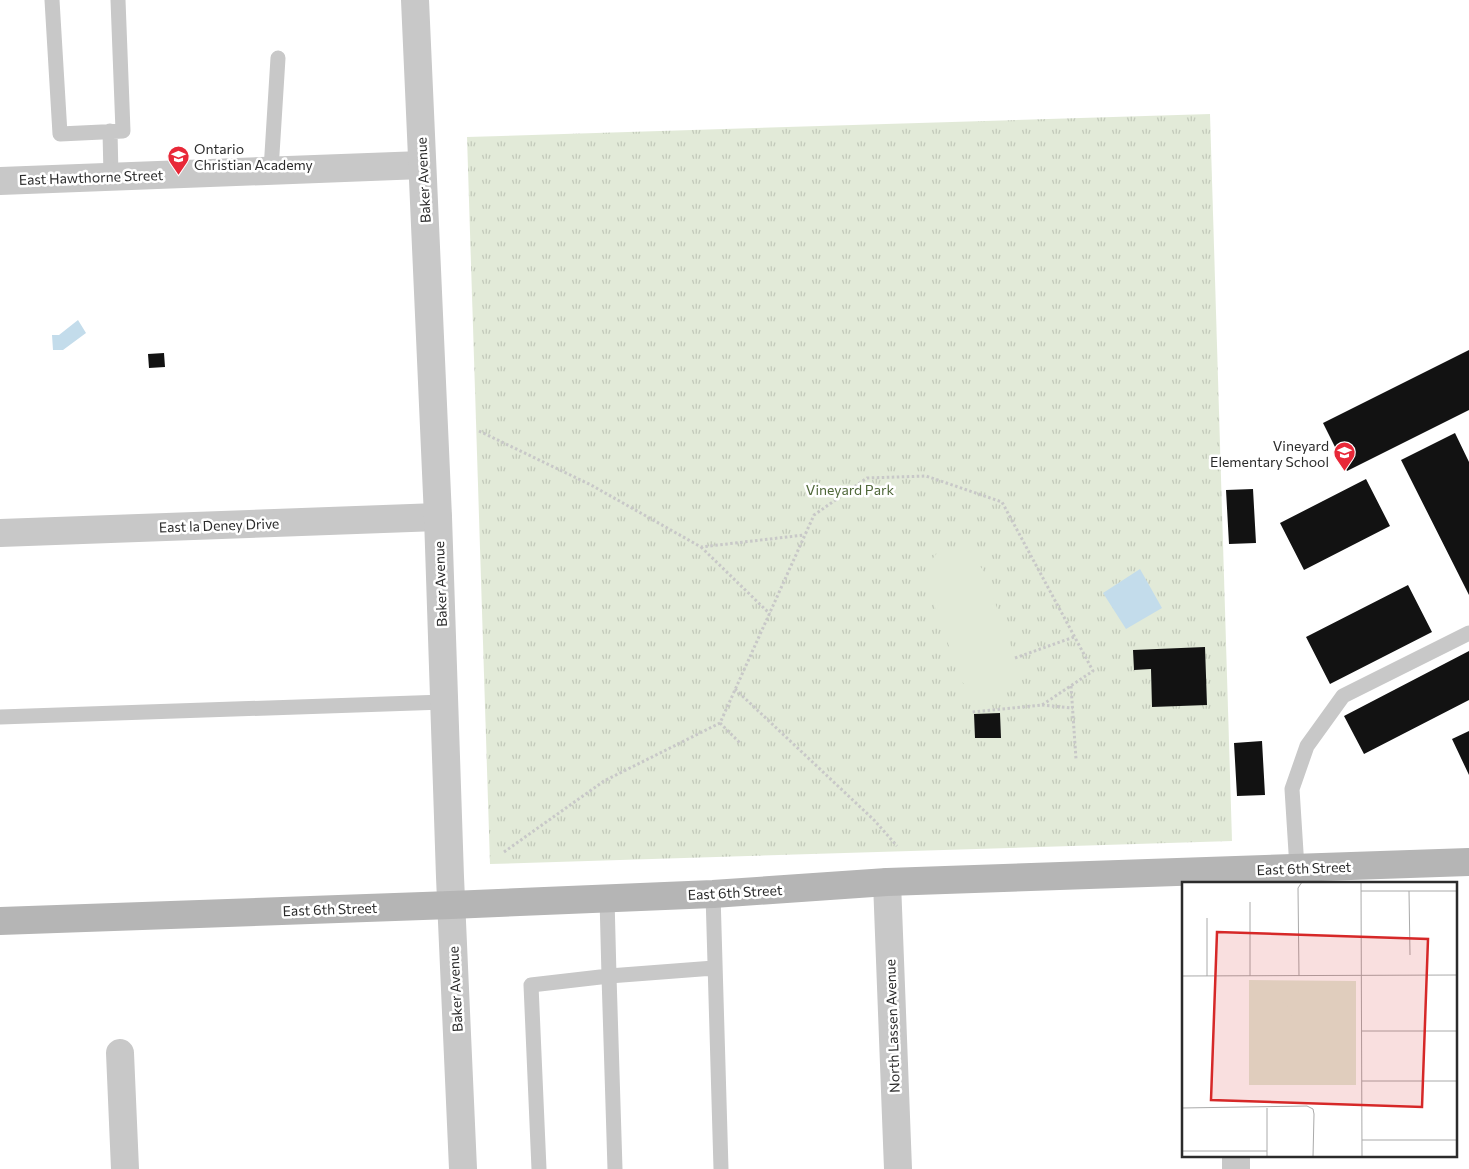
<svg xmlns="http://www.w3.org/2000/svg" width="1469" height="1169" viewBox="0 0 1469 1169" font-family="Commissioner,sans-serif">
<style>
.grass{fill:url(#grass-tufts)}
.pitch{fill:#e2ead8}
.water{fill:#c3dceb}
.building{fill:#121212}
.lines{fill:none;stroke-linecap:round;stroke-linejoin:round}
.path{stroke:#c8c8c8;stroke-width:3;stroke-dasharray:2.5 2.5;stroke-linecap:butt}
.service{stroke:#c8c8c8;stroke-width:15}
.minor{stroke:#c8c8c8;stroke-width:28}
.tertiary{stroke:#c8c8c8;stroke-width:28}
.secondary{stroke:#b5b5b5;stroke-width:28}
.labels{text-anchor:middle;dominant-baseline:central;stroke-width:5;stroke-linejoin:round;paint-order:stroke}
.poi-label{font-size:14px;fill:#2b2b2b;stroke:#fff;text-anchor:start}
.street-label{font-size:14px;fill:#2b2b2b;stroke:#fff}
.park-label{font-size:14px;fill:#4f6739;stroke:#fff}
.inset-road{fill:none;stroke:#aaa;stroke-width:1}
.view{fill:#d62828;fill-opacity:0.15;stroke:#d62828;stroke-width:2.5}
.inset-edge{fill:none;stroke:#2b2b2b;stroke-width:2.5}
</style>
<defs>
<pattern id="grass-tufts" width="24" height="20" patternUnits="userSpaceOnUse" patternTransform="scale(1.25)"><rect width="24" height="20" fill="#e2ead8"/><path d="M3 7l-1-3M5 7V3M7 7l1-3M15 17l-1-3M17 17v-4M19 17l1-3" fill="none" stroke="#c2c9ba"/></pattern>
</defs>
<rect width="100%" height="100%" fill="#fff"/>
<!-- grass -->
<path class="grass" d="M1210 114 1232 841 490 864 467 137Z"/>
<!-- pitch -->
<path class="pitch" d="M941 548 968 551 983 570 1017 662 1015 681 998 697H977L962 682 928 588 926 567Z"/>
<!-- water -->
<path class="water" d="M78 320 86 333 63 350H53L52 335H59Z
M1140 569 1162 608 1126 629 1103 593Z"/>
<!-- building -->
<path class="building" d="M1469 350V410L1347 471 1323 423Z
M164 353 165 367 149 368 148 354Z
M1455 433 1469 462V595L1401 460Z
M1366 479 1390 526 1304 570 1280 523Z
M1253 489 1256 543 1229 544 1226 490Z
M1408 585 1432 632 1330 684 1306 637Z
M1205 647 1207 705 1152 707 1151 669 1134 670 1133 650Z
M1469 651V700L1364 754 1344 716Z
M1000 713 1001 738H975L974 714Z
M1469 731V775L1452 739Z
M1262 741 1265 795 1237 796 1234 743Z"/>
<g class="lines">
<!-- path -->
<path class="path" d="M479 431 591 485 701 547 804 535
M701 547 770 614
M1015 658 1074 637
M1071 686 1076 759
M735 689 874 820 897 846
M1042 705 1073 708
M720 723 740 743
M504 852 604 781 720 723 814 515 867 478 926 476 1002 502 1093 671 1042 705 972 712"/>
<!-- service -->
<path class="service" d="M52 0 60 134 123 131 118 0
M110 131 111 176
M271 170 278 58
M0 717 444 702
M1297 868 1292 789 1307 746 1343 696 1469 633
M713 894 721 1169
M539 1169 531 985 609 976 607 898
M615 1169 609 976 714 968"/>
<!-- minor -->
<path class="minor" d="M0 181 422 165
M0 533 438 517
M887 882 898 1169
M120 1053 125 1169
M1236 1155V1169"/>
<!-- tertiary -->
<path class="tertiary" d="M415 0 438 517 450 877 463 1169"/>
<!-- secondary -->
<path class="secondary" d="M0 921 451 905 713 894 887 882 1469 862"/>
</g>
<!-- icons -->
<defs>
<symbol id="school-pin" viewBox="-11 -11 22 30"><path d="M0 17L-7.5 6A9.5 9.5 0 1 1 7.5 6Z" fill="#e82838" stroke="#fff"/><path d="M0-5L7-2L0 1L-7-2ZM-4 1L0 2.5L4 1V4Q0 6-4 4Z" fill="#fff"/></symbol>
</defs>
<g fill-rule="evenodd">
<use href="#school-pin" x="166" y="144" width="25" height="34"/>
<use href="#school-pin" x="1332" y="440" width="25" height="34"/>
</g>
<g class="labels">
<!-- poi labels -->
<g class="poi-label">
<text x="194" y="148">Ontario<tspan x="194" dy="16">Christian Academy</tspan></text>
<text x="1329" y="445" text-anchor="end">Vineyard<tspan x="1329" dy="16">Elementary School</tspan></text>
</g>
<!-- street labels -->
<g class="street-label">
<text transform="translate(91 177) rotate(-2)">East Hawthorne Street</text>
<text transform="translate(423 180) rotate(-93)">Baker Avenue</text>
<text transform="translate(219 525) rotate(-2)">East la Deney Drive</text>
<text transform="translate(440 584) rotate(-92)">Baker Avenue</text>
<text transform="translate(1304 868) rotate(-2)">East 6th Street</text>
<text transform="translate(735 892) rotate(-3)">East 6th Street</text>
<text transform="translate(330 909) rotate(-2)">East 6th Street</text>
<text transform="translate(455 989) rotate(-93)">Baker Avenue</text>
<text transform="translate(892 1026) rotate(-92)">North Lassen Avenue</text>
</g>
<!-- park labels -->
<g class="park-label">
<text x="850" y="489">Vineyard Park</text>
</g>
</g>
<!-- overview -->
<g transform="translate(1182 882)">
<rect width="275" height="275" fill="#fff"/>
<path d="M67 98 174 99V203H67Z" fill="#e2ead8"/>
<path d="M100 120 105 122 110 136 108 142 102 138 97 125Z" fill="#e2ead8"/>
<path class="inset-road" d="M179 0 180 275M179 9H275M227 9 228 73M68 20V94M25 36V94M0 94 275 93M117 94 116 6 120 0M180 149H275M180 199H275M0 226 125 224 131 227 132 232 131 275M85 226V275M180 258H275M0 269H85"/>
<path class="view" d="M35 50 246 57 240 225 29 218Z"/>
<rect width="275" height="275" class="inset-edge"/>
</g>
</svg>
